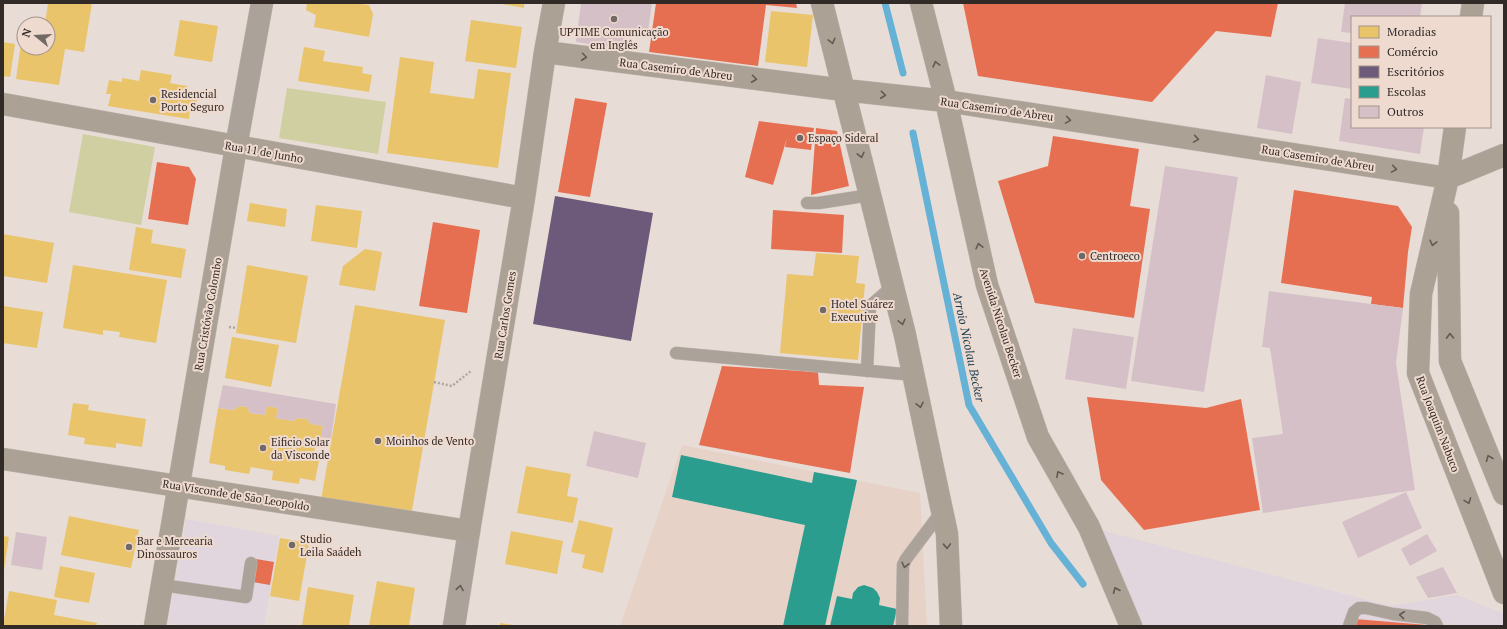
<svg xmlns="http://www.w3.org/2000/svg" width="1507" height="629" viewBox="0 0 1507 629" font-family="'PT Serif',serif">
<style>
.commercial{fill:#e1d5de}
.built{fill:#e7d2c8}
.green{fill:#cfcfa2}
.homes{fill:#e9c46a}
.shops{fill:#e76f51}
.offices{fill:#6d597a}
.schools{fill:#2a9d8f}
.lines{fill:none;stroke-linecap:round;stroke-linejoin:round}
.stream{stroke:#66b1d6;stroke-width:7}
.building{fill:#d6c0c8}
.lane-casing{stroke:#c2b9b4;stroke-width:13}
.street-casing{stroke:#c2b9b4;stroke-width:23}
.secondary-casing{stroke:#c2b9b4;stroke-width:23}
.path{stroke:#aea69f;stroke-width:2.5;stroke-dasharray:2 2;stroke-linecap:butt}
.lane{stroke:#aba399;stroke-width:12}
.street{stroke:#aba399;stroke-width:22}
.secondary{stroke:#aba195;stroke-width:22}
.oneway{stroke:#625a52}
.oneway2{stroke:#625a54}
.poi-dot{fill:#726864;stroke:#efdacf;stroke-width:1.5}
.labels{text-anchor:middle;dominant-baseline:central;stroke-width:4;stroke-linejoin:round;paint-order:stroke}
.poi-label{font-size:11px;fill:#322a26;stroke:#efdacf;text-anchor:start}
.street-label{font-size:11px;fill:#322a26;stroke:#efdacf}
.water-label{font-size:12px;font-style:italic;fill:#103d54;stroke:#efdacf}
</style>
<rect width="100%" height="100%" fill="#e8dcd6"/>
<!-- commercial -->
<path class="commercial" d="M186 519 279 536 264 626H185L168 623Z
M1089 527 1390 606 1457 595 1504 614V626H1131Z"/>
<!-- built -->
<path class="built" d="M682 445 920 493 927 626H620Z"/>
<!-- green -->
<path class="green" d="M287 88 386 102 378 154 279 138Z
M83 134 155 147 141 225 69 212Z"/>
<!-- homes -->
<path class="homes" d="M48 3H92L84 52 65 49 59 85 16 79 22 36H24V48H48V24H45Z
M307 3H361V4L369 5 373 14 369 37 314 27 316 15 306 10Z
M497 3H524V8Z
M771 11 813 15 807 67 765 62Z
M180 20 218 26 212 62 174 56Z
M471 20 522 27 516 68 465 61Z
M3 42 15 44 10 77 3 76Z
M304 47 325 51 323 61 363 67 362 73 372 75 369 92 298 81Z
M400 57 434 62 430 93 474 99 478 69 511 73 498 168 387 153Z
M141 70 172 75 170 83 187 86V91L198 92 196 108 190 107 189 119 108 106 111 94H106L109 80 122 82V78L139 81Z
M250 203 287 209 285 227 247 221Z
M316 205 362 211 357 248 311 241Z
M136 227 153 230 151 243 186 249 181 278 129 270Z
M3 234 54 243 47 283 3 276Z
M365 249 382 252 375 291 339 285 343 266Z
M816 253 859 256 856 283 865 284 858 360 780 353 787 274 813 276Z
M73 265 167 280 156 343 119 337 120 332 103 330V335L63 328Z
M247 265 308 276 296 343 236 333Z
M355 305 445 320 411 516 321 500Z
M3 306 43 312 37 348 3 343Z
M232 337 279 345 271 387 225 378Z
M73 403 89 405 88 410 146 419 142 447 116 443V448L84 444 85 438 68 435Z
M239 406 247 407 250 413 265 415 267 406 278 408 276 418 293 421 298 418 307 419 311 424 323 426 321 442 316 441 314 455 320 456 315 481 300 478 299 484 272 480 273 471 251 467 249 474 225 470V466L209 463 218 408 234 410Z
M526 466 571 474 567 496 578 498 573 523 517 513Z
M69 516 139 530 131 568 61 555Z
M579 520 613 528 603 573 582 568 585 555 571 552Z
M511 531 563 541 557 574 505 564Z
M3 536 9 537 4 569H3Z
M280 538 309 543 299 601 270 596Z
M60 566 95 573 89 603 54 597Z
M377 581 415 588 409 626H369Z
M308 587 354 595 349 626H302Z
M9 591 57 600 54 615 97 623 96 626H3Z
M500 623 514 625V626H500Z"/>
<!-- shops -->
<path class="shops" d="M656 3H796L797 8 766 5 758 66 649 52Z
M963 3H1278L1271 37 1216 31 1152 102 978 76Z
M575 98 607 103 590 197 558 192Z
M759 121 814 128 811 150 785 147 787 138 773 185 745 177Z
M816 128 837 131 849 186 811 195Z
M1053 136 1139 149 1130 206 1150 209 1134 318 1035 303 998 181 1048 166Z
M157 162 189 167 196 179 188 225 148 219Z
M1294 190 1398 206 1412 227 1408 252 1403 308 1371 304 1372 297 1281 283Z
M773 210 844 215 842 253 771 249Z
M433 222 480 230 467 313 419 306Z
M722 366 818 372 819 385 864 387 850 473 699 445Z
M1087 397 1206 408 1241 399 1260 510 1144 530 1101 480Z
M256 559 274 562 270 585 252 582Z
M1355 619 1427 625 1426 626H1353Z"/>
<!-- offices -->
<path class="offices" d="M555 196 653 213 631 341 533 324Z"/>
<!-- schools -->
<path class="schools" d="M681 455 812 483 814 472 857 480 825 626H783L805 525 672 497Z
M864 585 873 588 877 592 880 598 879 605 897 609 893 626H830L837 596 852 599 853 593 858 587Z"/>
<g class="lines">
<!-- stream -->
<path class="stream" d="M885 3 903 73
M913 133 969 405 1051 543 1083 584"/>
</g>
<!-- building -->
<path class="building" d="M581 3H652L647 38 625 35 623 49 576 42Z
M1345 3H1422L1420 17H1352V33L1341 32Z
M1318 38 1352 43V89L1311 83Z
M1266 75 1301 82 1292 134 1257 128Z
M1345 98 1352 99V127H1424L1420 154 1339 141Z
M1165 166 1238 177 1204 392 1131 381Z
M1269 291 1403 308 1396 363 1415 490 1263 513 1252 438 1283 434 1270 348 1262 347Z
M1073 328 1134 337 1126 389 1065 379Z
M223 385 336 404 331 439 321 437 323 426 311 424 307 419 298 418 293 421 276 418 278 408 267 406 265 415 250 413 247 407 239 406 234 410 218 408Z
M594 431 646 443 638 478 586 466Z
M1406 492 1422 528 1358 558 1342 522Z
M16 532 47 537 42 570 11 565Z
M1427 534 1437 551 1410 566 1401 549Z
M1443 567 1457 593 1428 598 1416 577Z"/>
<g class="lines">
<defs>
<path id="lane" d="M807 203H819L870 195
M676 353 914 375
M867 371 870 306 893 286
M162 585 246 597 251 563
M902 626 903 565 906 559 942 511
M1349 626 1354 612 1359 608H1366L1393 614 1427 618 1435 622 1437 626"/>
<path id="street" d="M236 147 262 3
M454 626 469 531"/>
<path id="secondary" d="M822 3 905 335 934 473 947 534 951 626
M921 3 946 101 987 285 1038 437 1089 527 1131 626
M1471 17 1473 3
M545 52 844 90 946 101 1448 178
M3 104 524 198
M1455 127 1448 178 1421 294 1418 373 1504 593
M1448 178 1504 155
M1448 213 1450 361 1504 494
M3 459 469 531 524 198 545 52 554 3
M155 626 236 147"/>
</defs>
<!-- lane casing -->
<use href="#lane" class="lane-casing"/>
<!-- street casing -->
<use href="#street" class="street-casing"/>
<!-- secondary casing -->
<use href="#secondary" class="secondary-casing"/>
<!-- path -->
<path class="path" d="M229 327 236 328
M434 382 452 386 471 371"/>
<!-- lane -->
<use href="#lane" class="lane"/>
<!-- street -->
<use href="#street" class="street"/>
<!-- secondary -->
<use href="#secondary" class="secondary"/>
</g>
<!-- one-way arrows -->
<defs><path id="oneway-chevron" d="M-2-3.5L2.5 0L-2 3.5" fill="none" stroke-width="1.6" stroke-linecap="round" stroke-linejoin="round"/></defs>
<g class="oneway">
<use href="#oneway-chevron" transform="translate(832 41) rotate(76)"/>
<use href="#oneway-chevron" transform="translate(584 57) rotate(7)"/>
<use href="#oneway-chevron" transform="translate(936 64) rotate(-105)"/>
<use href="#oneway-chevron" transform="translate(754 79) rotate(7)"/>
<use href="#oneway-chevron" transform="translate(883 95) rotate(6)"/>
<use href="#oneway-chevron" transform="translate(1068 120) rotate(9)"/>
<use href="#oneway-chevron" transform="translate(1196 139) rotate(9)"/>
<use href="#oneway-chevron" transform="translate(861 155) rotate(76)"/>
<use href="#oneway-chevron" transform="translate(1394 169) rotate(9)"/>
<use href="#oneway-chevron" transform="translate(1433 243) rotate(103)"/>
<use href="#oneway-chevron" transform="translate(979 246) rotate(-103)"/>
<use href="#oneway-chevron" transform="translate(902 322) rotate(76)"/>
<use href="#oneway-chevron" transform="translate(1450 336) rotate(-91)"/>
<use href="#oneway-chevron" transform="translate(920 405) rotate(78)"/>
<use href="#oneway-chevron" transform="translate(1489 458) rotate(-112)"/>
<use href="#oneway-chevron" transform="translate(1059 474) rotate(-119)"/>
<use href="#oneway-chevron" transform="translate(1468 501) rotate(69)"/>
<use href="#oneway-chevron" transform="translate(947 546) rotate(88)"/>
<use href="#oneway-chevron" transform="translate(1116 590) rotate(-113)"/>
</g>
<g class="oneway2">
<use href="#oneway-chevron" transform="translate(905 565) rotate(103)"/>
<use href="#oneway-chevron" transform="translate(460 588) rotate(-81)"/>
<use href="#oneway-chevron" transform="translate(1402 615) rotate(-174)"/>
</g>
<!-- markers -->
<g class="poi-dot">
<circle cx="614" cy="19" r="4"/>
<circle cx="153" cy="100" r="4"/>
<circle cx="800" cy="138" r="4"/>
<circle cx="1082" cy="256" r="4"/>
<circle cx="823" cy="310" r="4"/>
<circle cx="378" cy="441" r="4"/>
<circle cx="263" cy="448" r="4"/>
<circle cx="292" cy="545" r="4"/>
<circle cx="129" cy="547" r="4"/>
</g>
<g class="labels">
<!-- poi labels -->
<g class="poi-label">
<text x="614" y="32" text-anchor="middle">UPTIME Comunicação<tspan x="614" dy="13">em Inglês</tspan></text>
<text x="161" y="94">Residencial<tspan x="161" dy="13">Porto Seguro</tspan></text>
<text x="808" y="138">Espaço Sideral</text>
<text x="1090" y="256">Centroeco</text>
<text x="831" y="304">Hotel Suárez<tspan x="831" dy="13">Executive</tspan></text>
<text x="386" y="441">Moinhos de Vento</text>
<text x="271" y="442">Eificio Solar<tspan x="271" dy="13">da Visconde</tspan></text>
<text x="300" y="539">Studio<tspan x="300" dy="13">Leila Saádeh</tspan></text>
<text x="137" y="541">Bar e Mercearia<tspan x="137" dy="13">Dinossauros</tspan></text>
</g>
<!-- street labels -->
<g class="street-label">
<text transform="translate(676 69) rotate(7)">Rua Casemiro de Abreu</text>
<text transform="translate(997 109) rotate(8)">Rua Casemiro de Abreu</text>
<text transform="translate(264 152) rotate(10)">Rua 11 de Junho</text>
<text transform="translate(1318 158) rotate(9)">Rua Casemiro de Abreu</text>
<text transform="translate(208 314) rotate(-80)">Rua Cristóvão Colombo</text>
<text transform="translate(505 315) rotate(-81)">Rua Carlos Gomes</text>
<text transform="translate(1001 323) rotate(72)">Avenida Nicolau Becker</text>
<text transform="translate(1438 424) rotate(69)">Rua Joaquim Nabuco</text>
<text transform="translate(236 495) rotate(9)">Rua Visconde de São Leopoldo</text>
</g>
<!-- water labels -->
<g class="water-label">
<text transform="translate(969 347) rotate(78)">Arroio Nicolau Becker</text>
</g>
</g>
<!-- border -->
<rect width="1507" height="629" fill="none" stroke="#322a26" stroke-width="8"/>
<!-- legend -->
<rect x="1351" y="16" width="140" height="112" fill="#efdacf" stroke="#a3948b"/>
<rect x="1359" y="26" width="20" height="12" fill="#e9c46a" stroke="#a3948b"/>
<text x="1387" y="36" font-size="12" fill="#322a26">Moradias</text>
<rect x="1359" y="46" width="20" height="12" fill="#e76f51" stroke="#a3948b"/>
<text x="1387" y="56" font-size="12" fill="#322a26">Comércio</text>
<rect x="1359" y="66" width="20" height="12" fill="#6d597a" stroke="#a3948b"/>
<text x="1387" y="76" font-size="12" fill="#322a26">Escritórios</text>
<rect x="1359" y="86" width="20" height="12" fill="#2a9d8f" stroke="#a3948b"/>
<text x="1387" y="96" font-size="12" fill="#322a26">Escolas</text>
<rect x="1359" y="106" width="20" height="12" fill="#d6c0c8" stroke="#a3948b"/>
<text x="1387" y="116" font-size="12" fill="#322a26">Outros</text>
<!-- north arrow -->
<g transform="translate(36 36) rotate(288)"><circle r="19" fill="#efdacf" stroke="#a3948b"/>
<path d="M0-3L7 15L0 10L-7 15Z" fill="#726864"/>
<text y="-6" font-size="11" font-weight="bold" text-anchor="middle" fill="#322a26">N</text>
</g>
</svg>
